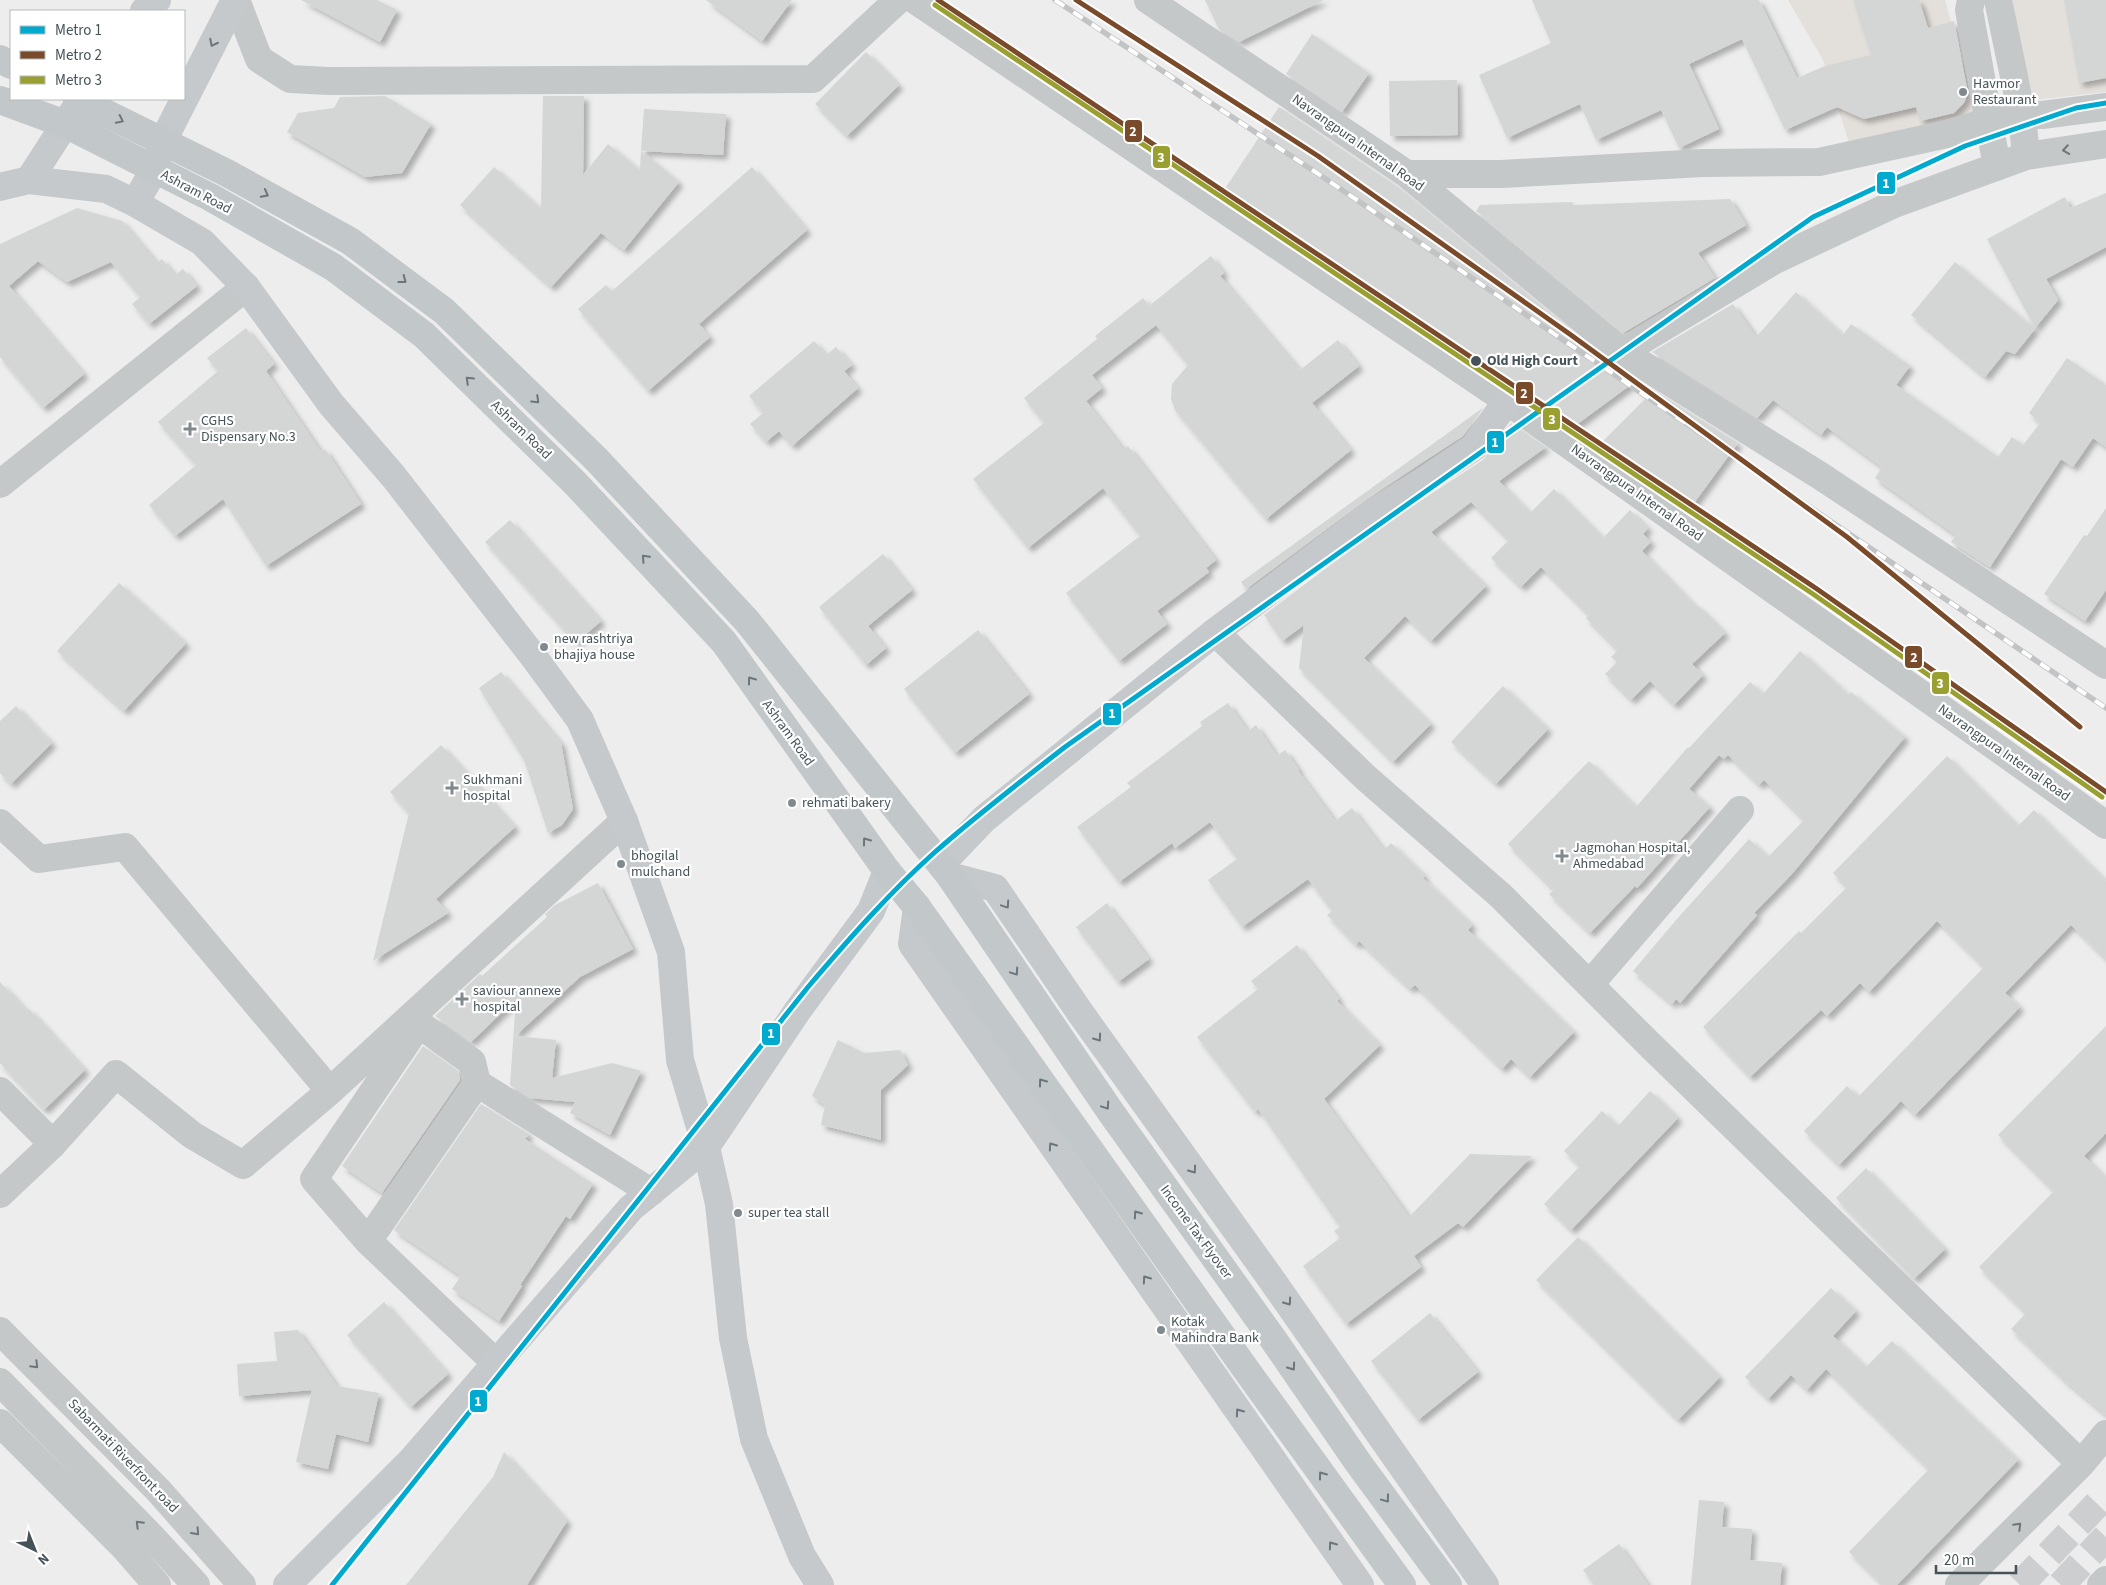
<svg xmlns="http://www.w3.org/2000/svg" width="2106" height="1585" viewBox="0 0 2106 1585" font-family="'Source Sans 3',sans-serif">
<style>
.commercial{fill:#e3dfdb}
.building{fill:#d4d5d5;filter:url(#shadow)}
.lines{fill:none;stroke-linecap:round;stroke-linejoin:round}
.primary-tunnel{stroke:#cccecf;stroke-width:28;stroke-dasharray:28 14;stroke-linecap:butt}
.minor{stroke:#c5c8c9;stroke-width:28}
.tertiary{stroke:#c5c8c9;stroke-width:28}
.secondary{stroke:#c5c9cb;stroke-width:28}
.primary{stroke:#c2c7c9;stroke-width:28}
.rail-casing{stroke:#c1c3c4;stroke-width:5.5}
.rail{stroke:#fff;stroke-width:4;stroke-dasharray:11;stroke-linecap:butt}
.metro-1-casing{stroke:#fff;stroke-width:9}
.metro-2-casing{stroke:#fff;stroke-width:9}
.metro-3-casing{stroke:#fff;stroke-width:9}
.metro-1{stroke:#00a9ce;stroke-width:5}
.metro-2{stroke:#7a4b2a;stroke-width:5}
.metro-3{stroke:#99a031;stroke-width:5}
.oneway{stroke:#6b767b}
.oneway2{stroke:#6a767b}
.poi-dot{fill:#80898d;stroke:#fff;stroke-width:2}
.stop-dot{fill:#455359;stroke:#fff;stroke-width:2}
.labels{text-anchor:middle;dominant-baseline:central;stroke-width:4.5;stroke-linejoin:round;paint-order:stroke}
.poi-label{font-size:14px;fill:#455359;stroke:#fff;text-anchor:start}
.street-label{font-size:14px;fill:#455359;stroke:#fff}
.stop-label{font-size:14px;font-weight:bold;fill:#455359;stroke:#fff;text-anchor:start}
.line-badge{stroke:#fff;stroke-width:2}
.badge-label{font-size:14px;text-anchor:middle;font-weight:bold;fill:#fff}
</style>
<defs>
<filter id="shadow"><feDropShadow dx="4.5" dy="4.5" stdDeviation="2.5" flood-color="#0004"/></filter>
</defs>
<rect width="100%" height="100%" fill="#eeeded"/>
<!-- commercial -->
<path class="commercial" d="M1788 0H1945L1978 115 1851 149 1823 60Z
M2008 0H2106V92L2034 100Z"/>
<!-- building -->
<path class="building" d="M301 0H377L397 10 380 42Z
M706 0H792L762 41Z
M1205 0H1324L1239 42 1219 29Z
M1532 0H1759L1797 78 1825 66 1871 55 1853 0H1919L1928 28 1954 21 1968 93 1964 103 1954 113 1920 121 1916 107 1864 119 1837 107 1785 130 1742 39 1689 64 1719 129 1679 148 1661 110 1596 140 1580 104 1507 138 1479 75 1551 43Z
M2064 0H2106V78L2079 83Z
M1312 34 1369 73 1342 112 1286 74Z
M866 52 899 85 847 136 815 104Z
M1457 80 1458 135 1390 136 1389 81Z
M385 96 431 124 402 173 365 177 287 132 298 113 334 108 340 97Z
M543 96H584L583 175 608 144 640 170 641 151 679 182 624 250 601 233 551 287 460 205 494 167 541 209Z
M1279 107 1398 187 1612 364 1738 443 1689 510 1598 446 1646 398 1633 383 1572 428 1224 190Z
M644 109 726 114 723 155 641 151Z
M752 167 807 230 699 324 710 337 648 391 578 309 606 285 612 291Z
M2106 193V247L2046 279 2058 300 2035 328 1987 239 2065 197 2070 208Z
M1730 199 1746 225 1698 253 1715 278 1623 333 1476 211 1480 205 1572 202 1574 205Z
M77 208 122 221 157 263 162 259 175 275 183 269 197 286 149 324 132 304 140 297 111 262 67 282 38 261 9 286 84 374 43 408 0 357V244Z
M1211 256 1224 273 1220 276 1300 370 1338 340 1359 366 1312 403 1351 450 1266 519 1175 410 1171 399 1172 384 1188 365 1156 325 1092 375 1102 388 1086 401 1124 450 1128 446 1216 560 1206 568 1209 572 1157 611 1167 624 1119 661 1066 593 1140 536 1103 488 1028 548 973 479 1044 423 1024 398 1097 339 1095 336 1143 298 1149 306Z
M1955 262 2035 329 2015 354 2006 351 1985 377 1911 315Z
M1796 292 1843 335 1851 324 1910 366 1896 385 1998 457 2012 437 2023 445 2040 423 2029 413 2067 358 2106 385V447L2093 438 2073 467 2061 459 1990 567 1951 542 1956 535 1875 478 1882 467 1827 427 1821 435 1773 400 1757 418 1652 352 1733 304 1756 337Z
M246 328 274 364 266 371 321 452 325 449 361 504 266 566 223 499 175 536 149 505 196 465 158 422 218 371 207 358Z
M814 341 826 355 836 347 852 365 844 371 858 388 792 446 779 431 766 442 750 424 763 413 749 396Z
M1484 407 1463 436 1367 498 1246 589 1241 582Z
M1511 423 1546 447 1499 481 1530 513 1554 489 1603 538 1630 510 1648 528 1643 534 1651 542 1642 551 1695 606 1697 605 1725 633 1692 664 1703 675 1674 705 1650 681 1631 700 1605 674 1617 662 1611 657 1618 650 1586 618 1589 615 1541 567 1521 587 1491 558 1509 540 1471 502 1431 532 1486 586 1431 641 1405 616 1364 658 1431 724 1393 762 1299 668 1304 625 1282 641 1264 615 1385 524 1483 460Z
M2106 508V590L2085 621 2044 594 2084 535 2087 536Z
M510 520 601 621 576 643 485 542Z
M883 554 912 590 868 626 886 648 866 665 819 607Z
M119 583 186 643 124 711 57 651Z
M978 630 1029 694 955 753 904 689Z
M1800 651 1849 695 1851 692 1905 737 1792 874 1754 913 1757 915 1680 1003 1676 999 1672 1004 1633 971 1676 920 1749 839 1768 857 1804 820 1764 780 1759 785 1728 755 1724 759 1719 755 1689 789 1710 807 1637 888 1635 886 1590 933 1549 894 1554 890 1508 844 1589 761 1636 807 1688 747 1689 748 1750 682 1763 694Z
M501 672 561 743 573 809 562 825 548 833 524 760 479 688Z
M1503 686 1548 729 1496 784 1451 742Z
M1228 703 1248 731 1256 725 1277 756 1285 750 1299 770 1298 771 1335 821 1352 808 1384 850 1391 843 1425 876 1423 878 1472 925 1468 930 1574 1032 1530 1077 1511 1059 1502 1069 1415 985 1410 989 1359 941 1356 945 1327 915 1332 911 1308 879 1242 927 1208 880 1237 859 1210 822 1175 848 1172 843 1119 882 1077 827 1131 787 1127 783 1202 726 1200 722Z
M16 706 52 743 11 784 0 773V721Z
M441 745 515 827 436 899 448 913 373 961 409 813 390 792Z
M1947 756 2018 826 2034 810 2106 881V959L2071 925 2005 993 2020 1007 1915 1115 1901 1101 1839 1165 1804 1131 1847 1086 1858 1097 1984 967 1937 921 1869 992 1860 983 1827 1016 1821 1010 1750 1077 1703 1027 1799 931 1801 933 1847 887 1833 873Z
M598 883 633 949 580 977 515 1036 556 1040 552 1078 612 1063 641 1071 610 1135 570 1113 575 1102 530 1098 510 1085 516 999 471 1042 435 1016 480 974 482 976 547 917 545 914 555 905Z
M1107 903 1149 959 1118 982 1076 927Z
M1297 945 1339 999 1337 1001 1380 1045 1324 1099 1409 1217 1470 1154 1532 1156 1463 1227 1458 1223 1414 1256 1421 1267 1346 1324 1303 1266 1340 1238 1334 1231 1340 1227 1258 1109 1255 1112 1197 1037 1258 989 1251 981Z
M0 982 27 1011 29 1009 85 1070 44 1110 0 1063Z
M2106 1026V1133L2084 1156 2106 1178V1415L2065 1381 2011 1329 2026 1313 1979 1267 2054 1191 1998 1135Z
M838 1040 864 1053 900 1050 908 1065 881 1090V1140L821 1125 825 1105 812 1096Z
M423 1046 458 1071 460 1080 382 1193 342 1166Z
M1650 1091 1678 1118 1571 1230 1544 1204 1580 1166 1564 1151 1602 1111 1618 1126Z
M481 1104 529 1134 525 1139 593 1184 570 1219 566 1216 520 1285 522 1286 499 1321 452 1289 461 1276 394 1230Z
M1866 1168 1945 1249 1914 1279 1836 1198Z
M1578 1237 1720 1377 1678 1420 1536 1280Z
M1831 1288 1856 1311 1833 1336 1866 1367 1892 1341 2018 1460 1897 1585H1883L1849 1552 1929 1469 1826 1369 1807 1390 1791 1375 1768 1399 1745 1377Z
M384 1302 448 1374 411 1407 347 1335Z
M1430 1313 1478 1372 1418 1420 1371 1361Z
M298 1330 337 1386 379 1393 368 1442 336 1434 328 1469 296 1462 312 1390 239 1396 237 1364 277 1361 274 1332Z
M504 1452 567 1521 527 1585H406L493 1477Z
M1699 1500 1724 1502 1722 1527 1752 1529 1750 1560 1782 1563 1780 1585H1691Z
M1619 1544 1648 1585H1594L1583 1570Z"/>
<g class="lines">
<!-- primary-tunnel -->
<path class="primary-tunnel" d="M2020 1585 2106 1495
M2061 1585 2106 1537"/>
<!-- minor -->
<path class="minor" d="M236 0 259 59 290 79 329 81 813 79 898 0
M0 484 246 287
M0 823 39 859 125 847 330 1091 624 821
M1590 984 1740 810
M0 1091 53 1144
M0 1194 53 1144 116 1074 192 1135 243 1165 330 1091
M368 1241 477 1083
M496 1363 368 1241 314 1179 419 1024 472 1062 477 1083 651 1192
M0 1423 124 1547 157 1585"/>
<!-- tertiary -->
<path class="tertiary" d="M915 0 1507 401 2106 825
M1148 0 1407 174 1622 352 1819 475 2106 665
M1971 0 1969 10 1997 167
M1998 0 2022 115 2026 156
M1407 174H1501L1703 163 1819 162 1947 134 1990 121 2022 115H2042L2106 107
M1622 352 1775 260 1894 204 2026 156 2106 144
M1215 632 1365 777 1501 896 1649 1044 2081 1464
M0 1331 158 1490 242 1585
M0 1382 150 1535 196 1585
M1959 1585 2081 1464 2106 1434
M2101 1585 2106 1580"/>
<!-- secondary -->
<path class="secondary" d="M144 11 157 0
M29 180 78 104
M0 187 29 180 106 189 135 203 202 242 246 287 331 404 394 477 533 656 580 720 624 821 671 952 680 1060 706 1147 719 1204 733 1338 754 1439 802 1556 820 1585
M135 203 154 170 163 141 235 0
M941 864 984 819 1215 632 1376 511 1419 484 1474 447 1507 401
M950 876 995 888 1079 1011 1269 1276 1485 1585
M917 907 912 944 1360 1585
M287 1585 411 1461 631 1208 706 1147 798 1010 871 911 887 871"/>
<!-- primary -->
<path class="primary" d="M0 59 11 65
M77 99 225 172 350 241 444 311 597 460 747 621 950 876 1110 1111 1273 1339 1359 1464 1448 1585
M0 100 65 124 210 197 333 267 424 335 575 483 724 642 887 871 917 907 1247 1371 1402 1585"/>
<defs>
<path id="rail" d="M1055 0 1317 173 2106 708"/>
</defs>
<!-- rail casing -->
<use href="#rail" class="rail-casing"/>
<!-- rail -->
<use href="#rail" class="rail"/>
<defs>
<path id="metro-1" d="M332 1585 808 987C848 940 889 893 935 852 977 815 1021 781 1065 747L1813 217 1965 146 2076 108 2106 103"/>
<path id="metro-2" d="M938 0 1817 589 2106 792
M1076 0 1318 156 1571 335 1847 537 2080 727"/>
<path id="metro-3" d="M935 5 1813 594 2102 797"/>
</defs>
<!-- metro-1 casing -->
<use href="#metro-1" class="metro-1-casing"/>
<!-- metro-2 casing -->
<use href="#metro-2" class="metro-2-casing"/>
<!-- metro-3 casing -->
<use href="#metro-3" class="metro-3-casing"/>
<!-- metro-1 -->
<use href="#metro-1" class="metro-1"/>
<!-- metro-2 -->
<use href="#metro-2" class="metro-2"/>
<!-- metro-3 -->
<use href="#metro-3" class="metro-3"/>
</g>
<!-- one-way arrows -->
<defs><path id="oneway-chevron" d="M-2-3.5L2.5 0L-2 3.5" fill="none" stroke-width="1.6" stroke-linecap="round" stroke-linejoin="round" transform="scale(1.25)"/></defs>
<g class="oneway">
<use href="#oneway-chevron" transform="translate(213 43) rotate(117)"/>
<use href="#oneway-chevron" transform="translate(2066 150) rotate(171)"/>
<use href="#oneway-chevron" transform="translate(1006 905) rotate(56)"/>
<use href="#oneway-chevron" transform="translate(1098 1038) rotate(54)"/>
<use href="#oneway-chevron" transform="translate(1052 1146) rotate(-125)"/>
<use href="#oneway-chevron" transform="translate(1193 1170) rotate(54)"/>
<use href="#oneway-chevron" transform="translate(1146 1279) rotate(-125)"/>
<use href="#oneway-chevron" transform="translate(1288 1302) rotate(55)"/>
<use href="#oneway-chevron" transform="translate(35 1365) rotate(45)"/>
<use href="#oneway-chevron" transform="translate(1239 1412) rotate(-125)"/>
<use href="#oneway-chevron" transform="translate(139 1524) rotate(-135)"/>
<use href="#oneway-chevron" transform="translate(2018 1526) rotate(-45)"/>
<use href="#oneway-chevron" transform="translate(196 1532) rotate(48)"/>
<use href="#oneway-chevron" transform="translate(1332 1545) rotate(-125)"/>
</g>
<g class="oneway2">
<use href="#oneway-chevron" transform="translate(120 120) rotate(26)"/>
<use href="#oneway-chevron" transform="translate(265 194) rotate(28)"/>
<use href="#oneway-chevron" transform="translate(403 280) rotate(37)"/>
<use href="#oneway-chevron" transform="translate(469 380) rotate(-136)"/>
<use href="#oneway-chevron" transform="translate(536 400) rotate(44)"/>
<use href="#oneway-chevron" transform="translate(645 558) rotate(-133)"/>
<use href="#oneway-chevron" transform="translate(751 680) rotate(-126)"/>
<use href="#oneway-chevron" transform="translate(866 841) rotate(-126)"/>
<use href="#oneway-chevron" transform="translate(1015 972) rotate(56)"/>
<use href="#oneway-chevron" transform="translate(1042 1082) rotate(-126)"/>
<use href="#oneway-chevron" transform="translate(1106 1106) rotate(56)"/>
<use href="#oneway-chevron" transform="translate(1137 1214) rotate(-125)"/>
<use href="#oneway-chevron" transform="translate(1292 1367) rotate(55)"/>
<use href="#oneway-chevron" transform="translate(1322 1475) rotate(-126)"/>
<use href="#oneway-chevron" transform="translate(1386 1499) rotate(53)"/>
</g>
<!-- markers -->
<g class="poi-dot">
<circle cx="1963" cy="92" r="5"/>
<path d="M187.5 421.5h5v5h5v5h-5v5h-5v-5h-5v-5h5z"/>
<circle cx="544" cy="647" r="5"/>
<path d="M449.5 780.5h5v5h5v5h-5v5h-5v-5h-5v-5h5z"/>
<circle cx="792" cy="803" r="5"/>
<path d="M1559.5 848.5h5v5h5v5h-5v5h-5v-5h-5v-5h5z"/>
<circle cx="621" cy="864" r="5"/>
<path d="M459.5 991.5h5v5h5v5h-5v5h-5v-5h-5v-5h5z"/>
<circle cx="738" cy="1213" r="5"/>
<circle cx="1161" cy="1330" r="5"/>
</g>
<circle class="stop-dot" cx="1476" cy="361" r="6"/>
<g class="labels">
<!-- poi labels -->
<g class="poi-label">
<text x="1973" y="84">Havmor<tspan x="1973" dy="16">Restaurant</tspan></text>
<text x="201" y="421">CGHS<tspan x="201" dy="16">Dispensary No.3</tspan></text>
<text x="554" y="639">new rashtriya<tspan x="554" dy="16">bhajiya house</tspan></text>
<text x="463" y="780">Sukhmani<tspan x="463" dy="16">hospital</tspan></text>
<text x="802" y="803">rehmati bakery</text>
<text x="1573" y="848">Jagmohan Hospital,<tspan x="1573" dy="16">Ahmedabad</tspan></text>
<text x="631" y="856">bhogilal<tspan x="631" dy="16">mulchand</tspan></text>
<text x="473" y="991">saviour annexe<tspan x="473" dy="16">hospital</tspan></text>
<text x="748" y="1213">super tea stall</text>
<text x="1171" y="1322">Kotak<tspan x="1171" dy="16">Mahindra Bank</tspan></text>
</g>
<!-- street labels -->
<g class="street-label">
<text transform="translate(1358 143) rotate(35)">Navrangpura Internal Road</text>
<text transform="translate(196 192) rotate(28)">Ashram Road</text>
<text transform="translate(521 430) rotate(44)">Ashram Road</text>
<text transform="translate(1637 493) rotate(35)">Navrangpura Internal Road</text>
<text transform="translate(788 733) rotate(54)">Ashram Road</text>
<text transform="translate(2004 753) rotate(35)">Navrangpura Internal Road</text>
<text transform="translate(1196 1232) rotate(54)">Income Tax Flyover</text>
<text transform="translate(123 1456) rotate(46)">Sabarmati Riverfront road</text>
</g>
<!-- stop labels -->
<g class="stop-label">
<text x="1487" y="361">Old High Court</text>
</g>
</g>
<g class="line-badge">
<rect x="1124" y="119" width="19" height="24" rx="5" fill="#7a4b2a"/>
<rect x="1152" y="145" width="19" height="24" rx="5" fill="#99a031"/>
<rect x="1876" y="171" width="20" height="24" rx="5" fill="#00a9ce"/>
<rect x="1515" y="381" width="19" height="24" rx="5" fill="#7a4b2a"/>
<rect x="1542" y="407" width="19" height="24" rx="5" fill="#99a031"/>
<rect x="1486" y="430" width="19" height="24" rx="5" fill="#00a9ce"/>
<rect x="1904" y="645" width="19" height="24" rx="5" fill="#7a4b2a"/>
<rect x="1931" y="671" width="19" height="24" rx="5" fill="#99a031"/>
<rect x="1102" y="702" width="20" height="24" rx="5" fill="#00a9ce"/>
<rect x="761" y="1022" width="20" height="24" rx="5" fill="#00a9ce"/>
<rect x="469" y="1389" width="19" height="24" rx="5" fill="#00a9ce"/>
</g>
<g class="badge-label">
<text x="1133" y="136">2</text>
<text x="1161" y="162">3</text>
<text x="1886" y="188">1</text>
<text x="1524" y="398">2</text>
<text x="1552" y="424">3</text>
<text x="1495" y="447">1</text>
<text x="1914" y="662">2</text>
<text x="1940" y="688">3</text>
<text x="1112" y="718">1</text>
<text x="771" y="1038">1</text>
<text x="478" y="1406">1</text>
</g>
<!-- legend -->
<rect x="10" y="10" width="175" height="90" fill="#ffffff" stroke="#b5babd"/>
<rect x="20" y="26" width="25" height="8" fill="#00a9ce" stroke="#b5babd"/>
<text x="55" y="35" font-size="15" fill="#455359">Metro 1</text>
<rect x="20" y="51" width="25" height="8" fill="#7a4b2a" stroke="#b5babd"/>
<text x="55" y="60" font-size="15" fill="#455359">Metro 2</text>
<rect x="20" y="76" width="25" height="8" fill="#99a031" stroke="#b5babd"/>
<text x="55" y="85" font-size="15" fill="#455359">Metro 3</text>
<!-- north arrow -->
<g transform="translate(35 1550) rotate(137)" stroke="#ffffff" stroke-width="4" paint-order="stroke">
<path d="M0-4L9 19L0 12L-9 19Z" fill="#455359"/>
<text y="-8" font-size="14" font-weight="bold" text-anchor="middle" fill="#455359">N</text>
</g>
<!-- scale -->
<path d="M1936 1565v8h80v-8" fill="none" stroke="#455359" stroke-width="2.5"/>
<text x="1944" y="1565" font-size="15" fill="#455359" stroke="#ffffff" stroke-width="4" paint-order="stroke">20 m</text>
</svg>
